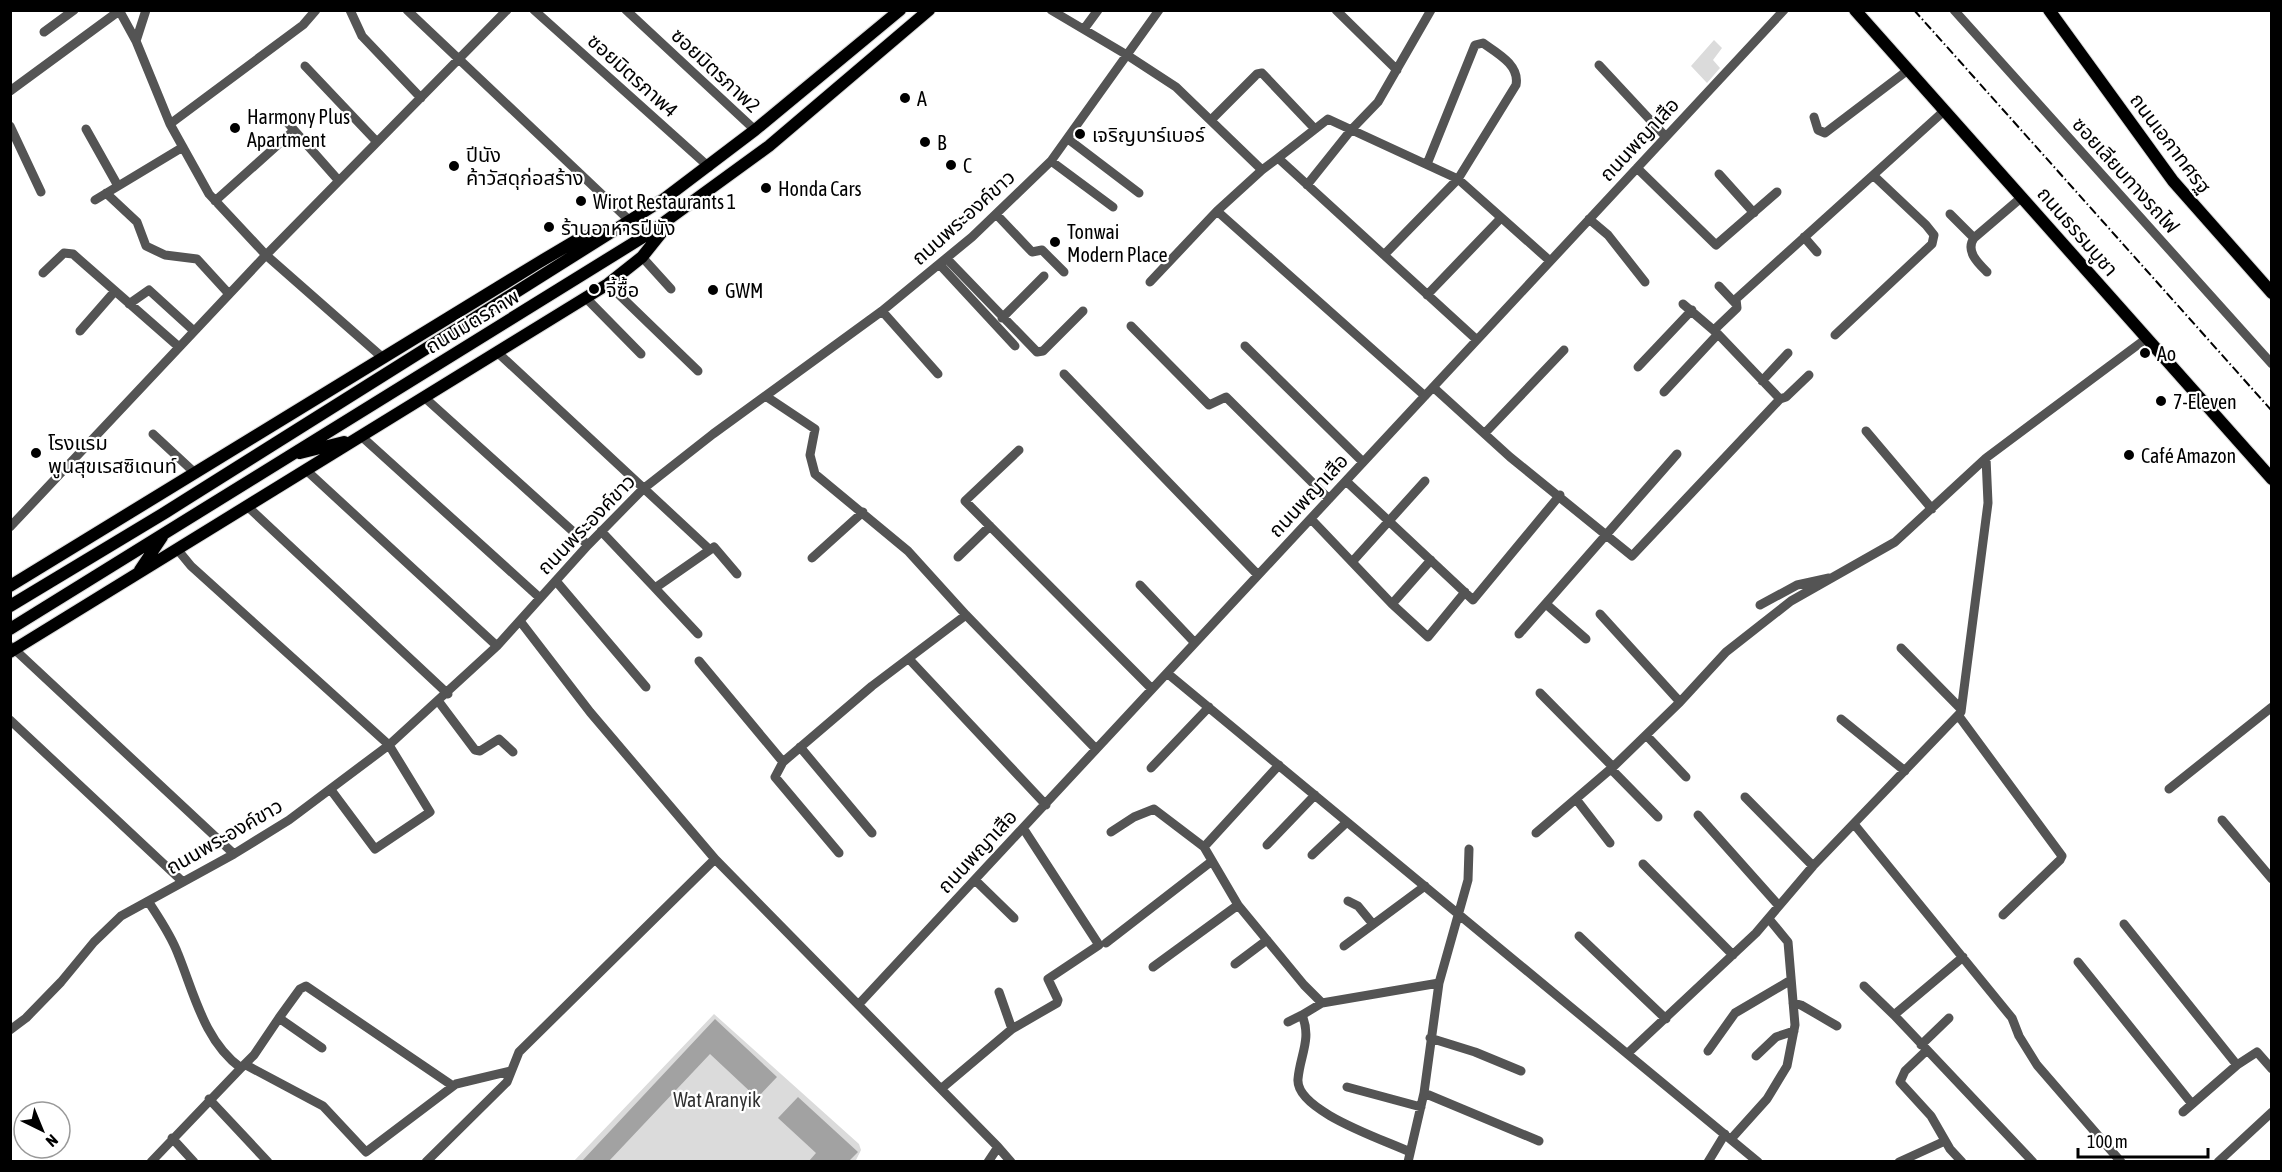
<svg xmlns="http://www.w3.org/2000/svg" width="2282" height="1172" viewBox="0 0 2282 1172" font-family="'Asap Condensed','Noto Sans Thai',sans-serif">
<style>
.green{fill:#dbdbdb}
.water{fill:#a2a2a2}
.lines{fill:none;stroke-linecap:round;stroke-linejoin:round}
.major-casing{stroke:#dbdbdb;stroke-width:14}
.minor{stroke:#545454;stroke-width:9}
.major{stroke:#000;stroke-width:12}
.rail{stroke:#000;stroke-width:2;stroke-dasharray:9 3 1.5 3;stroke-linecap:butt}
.poi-dot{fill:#000;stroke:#fff;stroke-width:2}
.labels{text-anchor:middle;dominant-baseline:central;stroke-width:4.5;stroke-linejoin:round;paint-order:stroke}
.street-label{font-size:20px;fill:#000;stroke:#fff}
.poi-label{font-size:20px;fill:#000;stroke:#fff;text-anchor:start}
.park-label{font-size:20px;fill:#323232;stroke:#fff}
</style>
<rect width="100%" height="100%" fill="#fff"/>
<!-- green -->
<path class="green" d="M1714 40 1722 48 1713 60 1720 68 1707 83 1691 66Z
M714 1014 859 1144 861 1150 855 1162H573Z"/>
<!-- water -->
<path class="water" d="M715 1019 777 1077 757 1098 710 1054 609 1161H582Z
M798 1097 858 1152 849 1161H809L816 1153 778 1118Z"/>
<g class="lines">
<defs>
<path id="major" d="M1855 10 2272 479
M2049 10 2173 181 2272 293
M300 453 344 442
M140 570 162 537
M10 586 538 263 582 237 610 231
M10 606 166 512 664 199 755 130 900 10
M10 629 648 234 769 146 929 10
M10 652 608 284 642 257 666 227"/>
</defs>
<!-- major casing -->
<use href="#major" class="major-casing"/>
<!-- minor -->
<path class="minor" d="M119 10 136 41 170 124 209 194 266 255 383 358
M350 10 362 36 421 98
M407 10 630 221
M534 10 709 167
M626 10 755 130
M1051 10 1127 55 1176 87 1262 170 1278 158 1477 340
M1336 10 1397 70
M1954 10 2272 364
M1084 29 1098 10
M44 32 74 10
M136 41 146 10
M1599 65 1666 137
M305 66 377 142
M10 91 119 11
M1814 117 1818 130 1825 133 1908 70
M1212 119 1257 74 1262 73 1315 129
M286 121 339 181
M170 124 303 25 316 10
M10 126 41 192
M86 129 118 186
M1068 139 1139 193
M1278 158 1328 119 1458 179 1550 261
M1051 161 1113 207
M1637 168 1716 245 1777 192
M1262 170 1217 211 1425 396
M1719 174 1754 213
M1307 185 1351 130 1378 102 1431 10
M106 193 137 222 146 246 165 255 197 259 229 294
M95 200 183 147
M215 201 291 133
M996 214 1032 252 1042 250 1064 272
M1950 214 1974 238 2022 197
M1589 219 1608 235 1645 282
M1804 237 1817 252
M1974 238C1965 251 1978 263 1987 272
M1384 255 1458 179 1516 85C1520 65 1497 53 1483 43L1475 45 1427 164
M642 257 671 289
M947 259 1037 352 1043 351 1083 311
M940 265 1015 346
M43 273 64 253 73 254 179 347
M1150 282 1217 211
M608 284 698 371
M1719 286 1736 304
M1427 295 1501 218
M585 297 641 354
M129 304 149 290 194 331
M882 311 938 374
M1002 318 1044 276
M1131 326 1209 405 1226 397 1329 499
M1714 330 1737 308 1736 299 1944 111
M80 331 115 291
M1835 335 1932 244 1934 235 1926 225 1873 175
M1245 346 1363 462
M497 352 709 549
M1638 367 1692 310
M1064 374 1258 575
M1762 381 1788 353
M1433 387 1510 457 1632 556 1780 399 1718 334 1683 304
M1664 392 1718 334
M424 397 588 545
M767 397 815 429 810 455 815 474 908 551 966 615 1096 749
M1780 399 1786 397 1809 375
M1866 431 1932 509
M1485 433 1564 350
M153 434 195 473
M361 436 540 598
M1019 450 965 501 1152 689
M306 470 497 646
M1346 481 1473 600 1560 495
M247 506 448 694
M1311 519 1392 604 1428 637 1465 592
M10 527 266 255 507 10
M601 531 655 588 714 547 737 574
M177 549 191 566 389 745 430 812 375 849 331 790
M958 557 990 526
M812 558 863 512
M1352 562 1425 481
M556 581 646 687
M1140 585 1195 643
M655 588 698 634
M1392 604 1431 560
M1546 604 1586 639
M1760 605 1797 585 1829 578
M1600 614 1680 702
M520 621 590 712 715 859 998 1147 988 1162
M1519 634 1677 454
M12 647 234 854
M1901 648 1961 709
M909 659 1046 805
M699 661 783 762
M1167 673 1758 1162
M1540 693 1613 767
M439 702 475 750 480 751 499 739 513 752
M1958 715 2062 856 2060 860 2003 915
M1841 719 1905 771
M10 720 183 882
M1646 735 1686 777
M800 747 872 833
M1151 768 1209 707
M1611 769 1658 817
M2169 789 2272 707
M1745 797 1813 866
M1576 799 1610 843
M1698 815 1779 906
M2222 820 2272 879
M1854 824 2012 1018 2019 1036 2037 1065 2121 1162
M1111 832 1134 817 1154 809 1204 847 1238 905 1304 985 1322 1003 1439 983
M1536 833 1613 767 1680 702 1726 652 1791 601 1895 542 1986 458 2147 338
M1267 845 1315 795
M1204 847 1279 765
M839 853 775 777 783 762 872 686 966 615
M1312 855 1347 822
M1643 864 1733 955
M975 880 1014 918
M148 901C159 918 171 935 178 954 194 993 204 1041 241 1068L151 1162
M1348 901 1358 906 1372 923
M2124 924 2237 1065
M1579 936 1666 1019
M1106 943 1212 861
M1344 946 1425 886
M1963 957 1894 1015 2033 1162
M2078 962 2192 1104
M1235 964 1267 940
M1153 967 1238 905
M1864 986 1894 1015
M999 992 1012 1029
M1322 1003 1302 1015C1312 1039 1300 1055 1298 1079 1295 1111 1385 1140 1410 1152
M1793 1003 1801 1005 1837 1026
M859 1004 1784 10
M279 1018 300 989 306 986 453 1086
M1288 1022 1302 1015
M10 1030 26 1018 61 982 94 942 121 916 234 854 289 820 389 745 497 646 588 545 643 489 713 434 882 311 972 237 1051 161 1159 10
M1430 1038 1475 1052 1521 1071
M1921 1045 1949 1018
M1708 1051 1735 1013 1791 980
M1926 1051 1905 1071 1900 1082 1931 1116 1950 1149 1962 1162
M1628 1053 1756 933 1813 866 1961 712 1988 503 1986 458
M1756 1056 1776 1037 1794 1031
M246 1065 323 1106 366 1152 456 1084 511 1071
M242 1067 254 1055 279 1018 322 1048
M1347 1087 1421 1107
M942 1088 1012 1029 1057 1003 1058 1000 1048 979 1099 945 1023 828
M1424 1093 1539 1141
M209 1099 268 1162
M2183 1112 2237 1065 2257 1052 2272 1069
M172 1138 194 1162
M1731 1139 1767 1099 1787 1066 1795 1025 1788 942 1769 919
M998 1147 1011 1162
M426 1162 507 1082 519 1052 715 859
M1408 1162 1424 1093 1439 983 1468 880 1469 849
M1708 1162 1725 1134
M1899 1162 1945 1141
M2218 1162 2272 1112"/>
<!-- major -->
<use href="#major" class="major"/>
<!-- rail -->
<path class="rail" d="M1914 10 2272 411"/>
</g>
<!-- markers -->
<g class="poi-dot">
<circle cx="905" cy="98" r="6"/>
<circle cx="235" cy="128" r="6"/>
<circle cx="1080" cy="134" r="6"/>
<circle cx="925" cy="142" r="6"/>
<circle cx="951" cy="165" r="6"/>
<circle cx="454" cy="166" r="6"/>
<circle cx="766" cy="188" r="6"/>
<circle cx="581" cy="201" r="6"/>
<circle cx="549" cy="227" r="6"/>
<circle cx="1055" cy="242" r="6"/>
<circle cx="594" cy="289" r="6"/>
<circle cx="713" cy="290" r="6"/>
<circle cx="2145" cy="353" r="6"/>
<circle cx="2161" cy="401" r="6"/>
<circle cx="36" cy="453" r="6"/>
<circle cx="2129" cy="455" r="6"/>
</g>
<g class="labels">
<!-- street labels -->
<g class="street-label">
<text transform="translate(716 70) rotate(43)">ซอยมิตรภาพ2</text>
<text transform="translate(633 75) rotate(42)">ซอยมิตรภาพ4</text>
<text transform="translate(1639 139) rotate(-47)">ถนนพญาเสือ</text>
<text transform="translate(2171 143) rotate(53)">ถนนเอกาทศรฐ</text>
<text transform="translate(2126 175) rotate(48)">ซอยเลียบทางรถไฟ</text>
<text transform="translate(963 217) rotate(-42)">ถนนพระองค์ขาว</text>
<text transform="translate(2078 231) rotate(49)">ถนนธรรมบูชา</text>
<text transform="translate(472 321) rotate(-31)">ถนนมิตรภาพ</text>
<text transform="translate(1308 495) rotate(-47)">ถนนพญาเสือ</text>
<text transform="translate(586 524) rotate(-46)">ถนนพระองค์ขาว</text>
<text transform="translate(224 836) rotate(-30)">ถนนพระองค์ขาว</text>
<text transform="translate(977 851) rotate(-47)">ถนนพญาเสือ</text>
</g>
<!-- poi labels -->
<g class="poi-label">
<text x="917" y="98">A</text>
<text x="247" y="116">Harmony Plus<tspan x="247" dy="23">Apartment</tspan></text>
<text x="1092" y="134">เจริญบาร์เบอร์</text>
<text x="937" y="142">B</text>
<text x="466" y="154">ปีนัง<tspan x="466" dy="23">ค้าวัสดุก่อสร้าง</tspan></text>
<text x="963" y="165">C</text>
<text x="778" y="188">Honda Cars</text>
<text x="593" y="201">Wirot Restaurants 1</text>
<text x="561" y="227">ร้านอาหารปีนัง</text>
<text x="1067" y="231">Tonwai<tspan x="1067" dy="23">Modern Place</tspan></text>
<text x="606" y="289">จี้ซื้อ</text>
<text x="725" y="290">GWM</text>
<text x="2157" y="353">Ao</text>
<text x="2173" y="401">7-Eleven</text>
<text x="48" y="442">โรงแรม<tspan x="48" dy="23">พูนสุขเรสซิเดนท์</tspan></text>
<text x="2141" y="455">Café Amazon</text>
</g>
<!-- park labels -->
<g class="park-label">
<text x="717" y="1099">Wat Aranyik</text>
</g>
</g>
<!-- border -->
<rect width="2282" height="1172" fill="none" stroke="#000000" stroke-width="24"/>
<!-- north arrow -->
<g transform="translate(42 1130) rotate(137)"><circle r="28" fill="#ffffff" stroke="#999999" stroke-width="1.5"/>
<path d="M0-4.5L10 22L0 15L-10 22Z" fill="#000000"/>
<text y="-9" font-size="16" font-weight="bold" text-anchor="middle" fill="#000000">N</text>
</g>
<!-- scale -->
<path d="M2078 1148v9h130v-9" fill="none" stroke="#000000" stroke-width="3"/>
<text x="2087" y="1148" font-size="18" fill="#000000" stroke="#ffffff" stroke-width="4.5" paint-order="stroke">100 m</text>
</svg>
